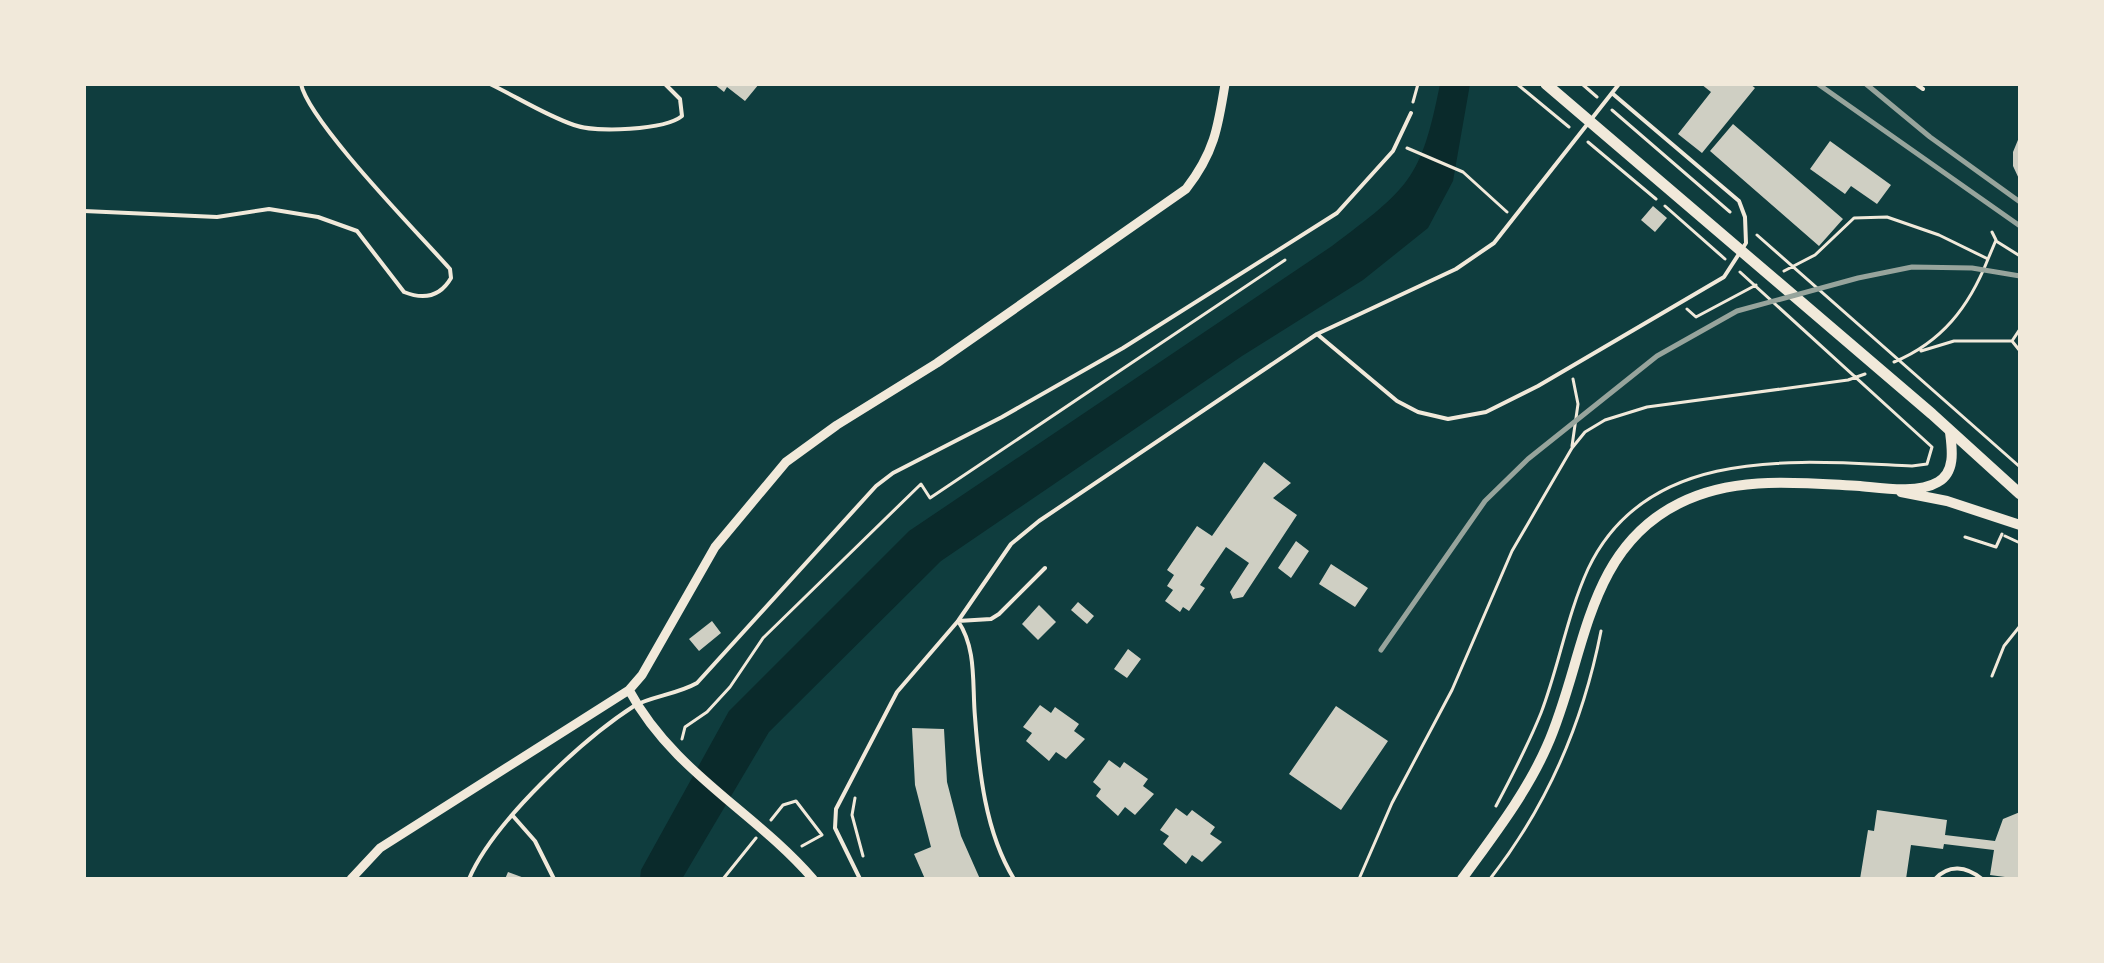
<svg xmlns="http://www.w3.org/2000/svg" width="2104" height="963" viewBox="0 0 2104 963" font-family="'Sofia Sans Condensed',sans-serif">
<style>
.water{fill:#0a2a2b}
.building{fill:#cfcfc3}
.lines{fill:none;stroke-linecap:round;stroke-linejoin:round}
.path{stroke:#f1e9da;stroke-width:3}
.service{stroke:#f1e9da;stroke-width:4}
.tertiary{stroke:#f1e9da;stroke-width:9}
.secondary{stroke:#f1e9da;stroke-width:10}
.primary{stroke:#f1e9da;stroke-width:11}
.rail{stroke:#97a49c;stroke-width:5}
</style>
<rect width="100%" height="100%" fill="#0f3d3e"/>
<!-- water -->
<path class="water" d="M1440 84H1470L1453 181 1428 228 1363 280 1242 356 941 561 769 732 682 879H640L641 870 729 711 909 531 1332 246C1409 188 1421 180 1440 84Z"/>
<!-- building -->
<path class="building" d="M714 84H759L745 101 727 87 724 92Z
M1701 84H1750L1755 88 1702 153 1678 134 1711 92Z
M1733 124 1843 219 1819 246 1710 151Z
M2020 135V181L2013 166V152Z
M1830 141 1891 185 1877 204 1851 186 1845 194 1810 169Z
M1653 206 1667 218 1655 232 1641 220Z
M1264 462 1291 483 1273 498 1297 515 1243 597 1233 599 1230 592 1249 563 1226 547 1200 585 1205 588 1189 611 1183 607 1180 612 1165 601 1173 590 1167 586 1174 575 1167 570 1197 526 1212 536Z
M1296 541 1309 551 1291 578 1278 568Z
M1331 564 1368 588 1355 607 1319 584Z
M1078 602 1094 616 1087 624 1071 610Z
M1039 605 1056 622 1038 640 1022 624Z
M712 621 721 633 699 651 689 639Z
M1128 649 1141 659 1127 678 1114 669Z
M1040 705 1051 713 1055 707 1079 724 1074 731 1085 739 1066 759 1056 752 1049 761 1026 741 1032 733 1023 727Z
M1336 706 1388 741 1341 810 1289 774Z
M912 728 944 729 947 782 961 836 980 879H925L914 854 931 847 915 785Z
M1109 760 1120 768 1124 762 1148 779 1143 786 1154 794 1135 815 1125 807 1118 816 1096 796 1101 789 1093 782Z
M1176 808 1187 816 1192 810 1215 827 1210 834 1222 842 1202 862 1192 855 1186 864 1163 844 1169 836 1160 830Z
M1877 810 1947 820 1945 835 1995 841 2003 819 2020 812V879L1990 875 1994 850 1944 844 1943 849 1911 845 1906 879H1860L1868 830 1874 831Z
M508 872 527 879H505Z"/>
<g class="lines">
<!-- path -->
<path class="path" d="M1517 84 1569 127
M1582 84 1597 97
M1413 102 1418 84
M1612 110 1730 212
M1588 142 1656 199
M1407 148 1463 172 1507 212
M1665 206 1725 259
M1757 235 2020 467
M1996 241 2020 256
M1784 271 1815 255 1854 218 1887 217 1939 235 1988 259 1996 240 1992 232
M1687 309 1696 317 1756 285
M2012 341 2020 329
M2012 341 2020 351
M1921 351 1954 341H2012
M1894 362C1942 342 1969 307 1988 259
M1572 446 1578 404 1573 379
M2005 536 2020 543
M1965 537 1996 547 2002 534
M1992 676 2004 646 2020 626
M682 739 685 727 707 712 730 687 763 638 921 484 930 498 1285 260
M855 798 852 815 863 856
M1496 806C1512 776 1528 745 1541 713 1559 666 1567 615 1588 569 1647 444 1797 461 1912 466L1927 464 1932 447 1740 272
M771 820 783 805 796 801 822 835 802 846
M723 879 756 838
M1359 879 1392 803 1452 690 1512 551 1572 448 1585 432 1605 420 1647 407 1848 380 1865 374
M1490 879C1548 805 1583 723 1601 631"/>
<!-- service -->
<path class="service" d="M490 84C517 97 545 115 574 125 596 133 665 130 682 116L680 99 665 84
M1916 84 1923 89
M84 211 217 217 269 209 318 217 357 231 404 292C424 300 440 297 451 278L450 269C419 234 309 122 301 84
M1317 334 1397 401 1418 412 1448 419 1486 412 1538 386 1724 277 1746 243 1745 217 1739 201 1613 94
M958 621C977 649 972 684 975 717 979 770 985 832 1014 879
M958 621 991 619 999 614 1045 568
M513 816 535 841 554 879
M469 879C493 822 583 739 634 706 649 697 678 694 697 683L876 486 893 473 1002 417 1123 348 1337 213 1393 151 1411 113
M860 879 835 828 836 809 897 692 958 621 1011 544 1039 521 1317 334 1456 269 1494 243 1619 84
M1935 879C1949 864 1966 866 1982 879"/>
<!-- tertiary -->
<path class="tertiary" d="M629 690C673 772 754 811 813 879
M351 879 380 848 629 690 642 675 715 547 786 462 837 425 937 363 1186 189C1214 153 1218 128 1225 84"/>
<!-- secondary -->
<path class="secondary" d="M1901 492 1947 501 2020 525
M1462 879C1493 836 1526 794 1547 746 1586 659 1584 550 1680 503 1735 475 1801 483 1860 486 1882 488 1918 494 1938 482 1956 472 1952 448 1950 432"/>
<!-- primary -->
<path class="primary" d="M1546 84 1932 414 2020 494"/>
<!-- rail -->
<path class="rail" d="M1818 84 2020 226
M1866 84 1930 137 2020 202
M1381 650 1485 501 1528 459 1657 356 1737 311 1858 278 1912 267 1972 268 2020 276"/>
</g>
<!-- border -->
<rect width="2104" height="963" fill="none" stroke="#f1e9da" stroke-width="172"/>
</svg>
